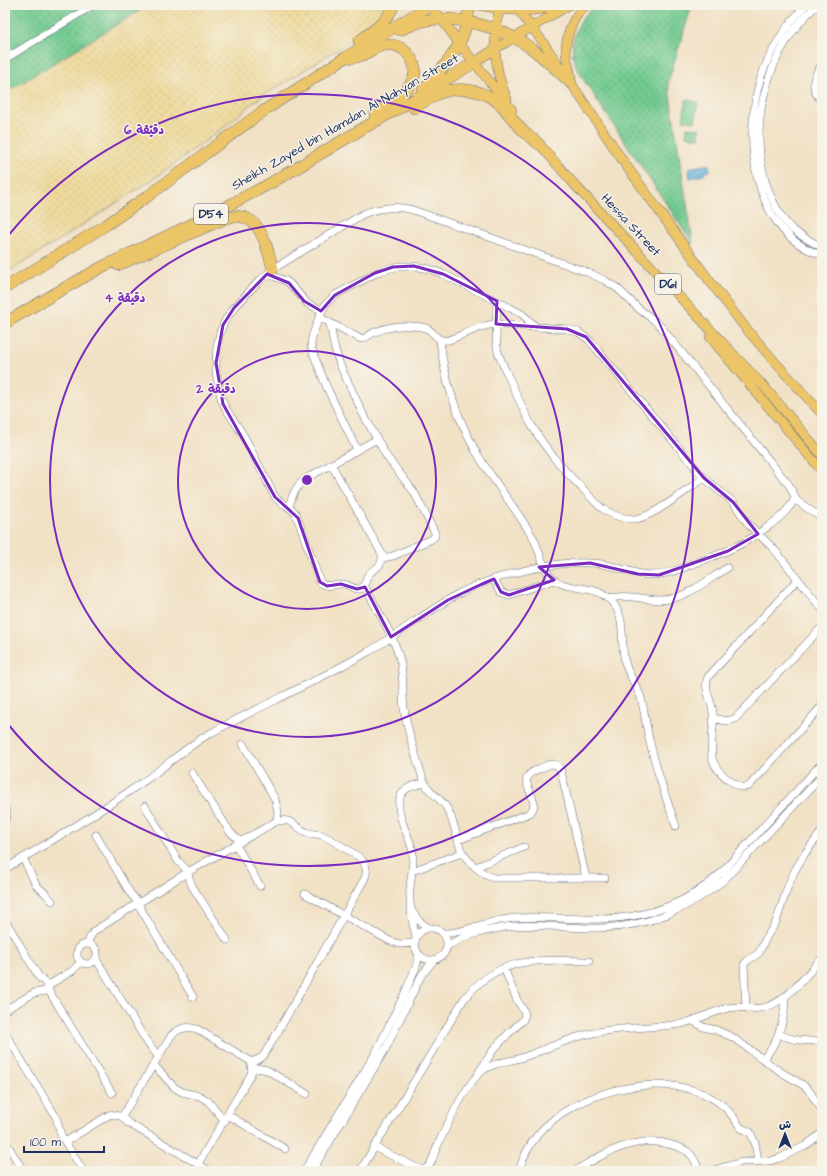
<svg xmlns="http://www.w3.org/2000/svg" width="827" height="1176" viewBox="0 0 827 1176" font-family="'Architects Daughter','Playpen Sans Arabic',sans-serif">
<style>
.grass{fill:url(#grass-dots);stroke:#467c77}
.sand{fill:url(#sand-dots);stroke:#84847e}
.garden{fill:#72ca90;stroke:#467c77}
.water{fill:url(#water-rules);stroke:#4074a0}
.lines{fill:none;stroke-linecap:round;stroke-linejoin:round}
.minor-casing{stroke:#666d82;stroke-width:8}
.major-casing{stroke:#666d82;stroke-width:10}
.highway-casing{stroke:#666d82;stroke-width:12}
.minor{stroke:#fff;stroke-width:7}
.major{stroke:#edc569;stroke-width:9}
.highway{stroke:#edc569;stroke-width:11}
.marked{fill:none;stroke:#7b2cbf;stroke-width:3;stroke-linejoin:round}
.ring{fill:none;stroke:#7b2cbf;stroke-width:2}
.labels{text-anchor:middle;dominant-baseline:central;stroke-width:3;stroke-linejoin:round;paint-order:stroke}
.shield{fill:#f7f3e8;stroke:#5d6a87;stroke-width:1}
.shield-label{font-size:12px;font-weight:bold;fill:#1b2f5e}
.street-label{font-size:13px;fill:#1b2f5e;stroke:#f7f3e8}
.centre{fill:#7b2cbf;stroke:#f7f3e8;stroke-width:2}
.ring-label{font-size:12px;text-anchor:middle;font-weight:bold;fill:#7b2cbf;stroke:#f7f3e8;stroke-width:3;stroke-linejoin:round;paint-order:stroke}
</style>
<defs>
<pattern id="grass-dots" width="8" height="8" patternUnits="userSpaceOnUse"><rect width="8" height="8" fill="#72ca90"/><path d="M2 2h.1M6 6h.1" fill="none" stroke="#5da479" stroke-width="1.8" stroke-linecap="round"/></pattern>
<pattern id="sand-dots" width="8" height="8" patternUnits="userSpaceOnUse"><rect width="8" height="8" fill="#eeda9e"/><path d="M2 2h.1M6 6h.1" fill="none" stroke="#ccbb8a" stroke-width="1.8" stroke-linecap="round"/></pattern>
<pattern id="water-rules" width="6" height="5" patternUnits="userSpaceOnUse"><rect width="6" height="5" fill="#65b9e1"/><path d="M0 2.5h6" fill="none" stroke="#5297ba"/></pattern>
</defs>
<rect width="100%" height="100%" fill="#f7f3e8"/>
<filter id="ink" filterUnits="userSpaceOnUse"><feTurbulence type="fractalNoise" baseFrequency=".025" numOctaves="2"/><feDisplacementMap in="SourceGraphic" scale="8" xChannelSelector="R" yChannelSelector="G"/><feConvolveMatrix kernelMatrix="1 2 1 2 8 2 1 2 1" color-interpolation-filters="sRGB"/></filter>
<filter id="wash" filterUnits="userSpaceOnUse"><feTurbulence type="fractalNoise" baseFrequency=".012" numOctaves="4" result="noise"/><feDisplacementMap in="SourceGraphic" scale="16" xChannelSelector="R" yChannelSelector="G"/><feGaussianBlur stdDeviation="0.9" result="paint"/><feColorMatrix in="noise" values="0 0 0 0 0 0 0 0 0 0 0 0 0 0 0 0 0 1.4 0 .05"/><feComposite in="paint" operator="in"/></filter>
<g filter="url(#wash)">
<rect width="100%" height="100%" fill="#f1e1c5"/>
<!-- grass -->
<path class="grass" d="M5 5H149L5 93Z
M597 5H692L668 82 693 244 585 82C581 75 574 64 573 56 570 37 580 15 597 5Z
M687 127 700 129 699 138 686 136Z"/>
<!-- sand -->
<path class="sand" d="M149 5H390L371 28 255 101 227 125 159 175 64 237 5 274V93Z"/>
<!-- garden -->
<path class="garden" d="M686 100 698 102 695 122 683 120Z"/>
<!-- water -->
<path class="water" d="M709 164 710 171 704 172V175L690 178 688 168Z"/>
</g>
<g filter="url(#ink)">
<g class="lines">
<defs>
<path id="minor" d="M806 5C786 25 771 49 761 77 742 136 752 234 822 255
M817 5C769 47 748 119 765 180 771 199 779 217 793 230 802 237 812 242 822 247
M5 59 93 5
M822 65C812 76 810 90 822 101
M821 70C819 78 818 85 822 93
M267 274 284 280 289 283 308 304 322 310
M497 301C497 317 494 336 498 352 501 362 506 371 510 380 517 396 524 412 532 426 546 450 564 471 584 490 590 496 596 504 603 509 612 515 624 519 634 519 651 519 689 488 704 478
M319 317 361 339C367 338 370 334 375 332 386 327 401 325 412 326 418 326 423 327 428 329 436 334 436 342 449 340L481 327 493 324 567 329 578 332 589 340 704 478 733 502 749 525 774 549 822 609
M330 323 334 346 340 365 362 412 387 457 414 492 435 533V536L432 539 393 556 382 558
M440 340C444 381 459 424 481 460 498 487 518 512 534 539 539 550 543 569 551 577 568 594 597 580 615 606 626 622 620 644 625 662 628 675 637 685 641 698 645 713 646 728 650 743 657 771 666 799 676 826
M357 450 327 388 313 353 311 345 312 337 319 317 325 305 335 295 380 271 399 266H414L430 269 443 274 497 301 522 314 535 326
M331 464 382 554C383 571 371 567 367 577 365 581 366 585 362 588 356 591 352 587 347 585 337 581 328 590 320 582L296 514C290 506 281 504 275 497L244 436 226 409 221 398 216 372V363L217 346 220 332 226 319 234 308 258 282 273 269 363 214C381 207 398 205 416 211L587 272 604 280 617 288 639 309 655 321 662 328 789 485 797 501 822 518
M289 507C292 496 295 487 305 479L377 439
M494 579 501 592 509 595 554 580
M798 579 708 677C703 690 712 700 713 713 716 744 699 760 732 782 738 786 742 789 749 786L822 706
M364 585C376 608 394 636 400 660 404 676 402 692 404 708 407 731 416 757 423 779 427 792 439 796 446 807 454 819 456 836 461 850 467 861 482 875 494 878H605
M609 599C626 593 643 600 661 600 686 599 706 581 727 568
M713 718 726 721 735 719 822 627
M243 744 275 799 278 812 277 821
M192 773 230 832 241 842
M145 806 178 861 186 869 192 886 227 940
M5 808 7 815 5 821
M96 835 130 893 137 901 142 911 193 997
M458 840 530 813C545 798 509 779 539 769 543 767 547 765 551 764 557 764 559 767 561 771L586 878
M236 845 260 886
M23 858 36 885 46 894 52 901
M476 867 524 847
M5 869C49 842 94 816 137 786 162 770 183 749 209 734 261 706 315 682 366 653 398 635 426 612 458 594 484 580 515 572 545 566 565 563 587 561 607 565 622 568 636 575 652 575 667 575 681 568 696 563 723 553 742 546 766 528 777 520 789 511 795 498
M412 871 462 853
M305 894 390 941 400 944 415 943
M412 911 419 921 429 928
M5 920 39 977 46 983 49 991 112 1093
M415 944a16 16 0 1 1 32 0a16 16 0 1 1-32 0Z
M444 933C459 934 472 927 485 924 495 921 505 919 515 918 544 916 573 920 601 919 646 918 688 904 721 873L822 763
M416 937C412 922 409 904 410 888 411 875 415 862 412 848 408 834 395 813 400 798 403 787 415 785 425 783
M77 954a10 10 0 1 1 20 0a10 10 0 1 1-20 0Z
M88 944 89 939 94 931 188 872 275 822C293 817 293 826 306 832 312 835 319 833 324 836 336 842 348 850 359 857 366 863 368 870 365 878L287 1016 264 1055 261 1058 252 1062C250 1066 253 1070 251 1074L231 1108 226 1118 218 1130 198 1164
M448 946C457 939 467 936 478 933 490 930 502 927 514 926 543 924 573 929 602 928 649 926 687 910 724 880L822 776
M96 959 147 1042 159 1057
M746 1007 744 965 747 961 759 953 766 938 776 922 788 886 795 870 806 852 822 831
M5 1010 34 993 46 991 52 983 72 971 81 962
M693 1021 703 1027 716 1030 732 1037 781 1072 803 1085 807 1088 822 1110
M5 1033 56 1117 61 1135 83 1171
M779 1034C793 1041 806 1041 822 1041
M764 1059C778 1041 785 1021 785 998
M154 1065 174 1087 182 1092 200 1096 208 1101 225 1121
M251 1067 267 1070 307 1094
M479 1072 494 1049 508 1034 523 1020 525 1015 524 1011 517 1000 504 968
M228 1115 285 1149
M121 1116 128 1123 210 1171
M5 1141 21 1167 16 1171
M65 1142 109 1115C114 1113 118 1118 123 1115L171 1036C178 1028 187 1026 197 1029L252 1062
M374 1147 417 1168C421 1170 425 1170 428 1167 433 1162 434 1153 437 1147 446 1127 465 1085 481 1072 493 1062 507 1062 521 1058 545 1050 568 1038 593 1033 622 1027 652 1028 681 1024 697 1020 712 1012 728 1008 739 1005 750 1010 761 1008 785 1005 806 975 822 958
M304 1171 375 1054 404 995 416 967 419 954
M312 1171 385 1050 421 976 434 960
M360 1171 464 999C500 955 537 960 589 961
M519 1171C524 1153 533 1138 547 1125 588 1087 676 1068 722 1105 730 1111 735 1119 741 1128L750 1132 755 1143 758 1161
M575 1171C603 1153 638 1134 672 1145 679 1147 686 1149 691 1155 695 1159 697 1165 699 1171
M710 1171 742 1162 770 1161 780 1158 805 1146 822 1133"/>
<path id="major" d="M431 5 459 43 512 110
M479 5C498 9 517 12 536 10 544 9 552 7 561 5
M501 5C491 35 494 70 507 99
M514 5 540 38 571 83 625 164 709 280 744 326 774 361 822 414
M475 62 495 49 569 5
M571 81C571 72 569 68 567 60 563 42 572 16 586 5
M535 139 573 183 766 389 822 455
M710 337 822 471"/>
<path id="highway" d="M400 30C407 27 414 24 420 22 453 12 505 29 531 48 545 59 558 71 571 83
M359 41C373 31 387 22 394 5
M349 57C364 60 372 46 386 45 395 44 403 48 408 54 431 81 392 101 375 115
M423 90C438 73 455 56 463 35 467 26 468 15 470 5
M414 108C422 103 430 98 438 94 459 85 486 90 502 106 514 120 523 134 539 144
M118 265 224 219C259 206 266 244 273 269
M5 288 106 225 148 196 262 112 346 57 430 5
M5 323 56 293 102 267 205 218 269 184 300 166 362 129 415 99 475 62"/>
</defs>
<!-- minor casing -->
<use href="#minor" class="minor-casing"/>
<!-- major casing -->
<use href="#major" class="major-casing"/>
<!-- highway casing -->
<use href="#highway" class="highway-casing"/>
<!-- minor -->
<use href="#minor" class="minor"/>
<!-- major -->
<use href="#major" class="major"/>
<!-- highway -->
<use href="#highway" class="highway"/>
</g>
</g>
<!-- marked area -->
<path class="marked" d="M414 266 443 274 497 301 496 324 567 329 586 337 704 478 733 502 758 534 728 551 659 575 638 574 590 563 539 567 554 580 509 595 501 592 494 579 482 584 448 600 391 637 365 587 357 589 341 584 327 586 320 582 298 518 275 497 223 404 216 363 223 325 234 308 267 274 289 283 304 301 321 311 335 295 375 273 393 267Z"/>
<!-- distance rings -->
<g class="ring">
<circle cx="307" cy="480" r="129"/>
<circle cx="307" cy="480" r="257"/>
<path d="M7 237A386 386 0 1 1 7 723"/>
</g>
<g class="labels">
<!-- shield labels -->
<g class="shield">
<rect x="194" y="204" width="34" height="20" rx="3"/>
<rect x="655" y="274" width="26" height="20" rx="3"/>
</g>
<g class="shield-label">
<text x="211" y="214">D54</text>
<text x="668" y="284">D61</text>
</g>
<!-- street labels -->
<g class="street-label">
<text transform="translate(345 122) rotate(-30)">Sheikh Zayed bin Hamdan Al Nahyan Street</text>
<text transform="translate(631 225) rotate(47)">Hessa Street</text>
</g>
</g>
<circle cx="307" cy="480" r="6" class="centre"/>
<g class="ring-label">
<text x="144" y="134">6 دقيقة</text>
<text x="125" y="302">4 دقيقة</text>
<text x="216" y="393">2 دقيقة</text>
</g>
<!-- margin -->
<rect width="827" height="1176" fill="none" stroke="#f7f3e8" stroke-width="20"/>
<!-- north arrow -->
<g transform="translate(785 1134)" stroke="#f7f3e8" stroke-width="3" paint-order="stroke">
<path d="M0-3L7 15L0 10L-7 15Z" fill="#1b2f5e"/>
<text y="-6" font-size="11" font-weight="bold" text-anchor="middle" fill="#1b2f5e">ش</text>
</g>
<!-- scale -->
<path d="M24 1146v6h80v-6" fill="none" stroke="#1b2f5e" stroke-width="2"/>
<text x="30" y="1146" font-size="12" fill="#1b2f5e" stroke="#f7f3e8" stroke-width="3" paint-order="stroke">100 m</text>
</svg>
